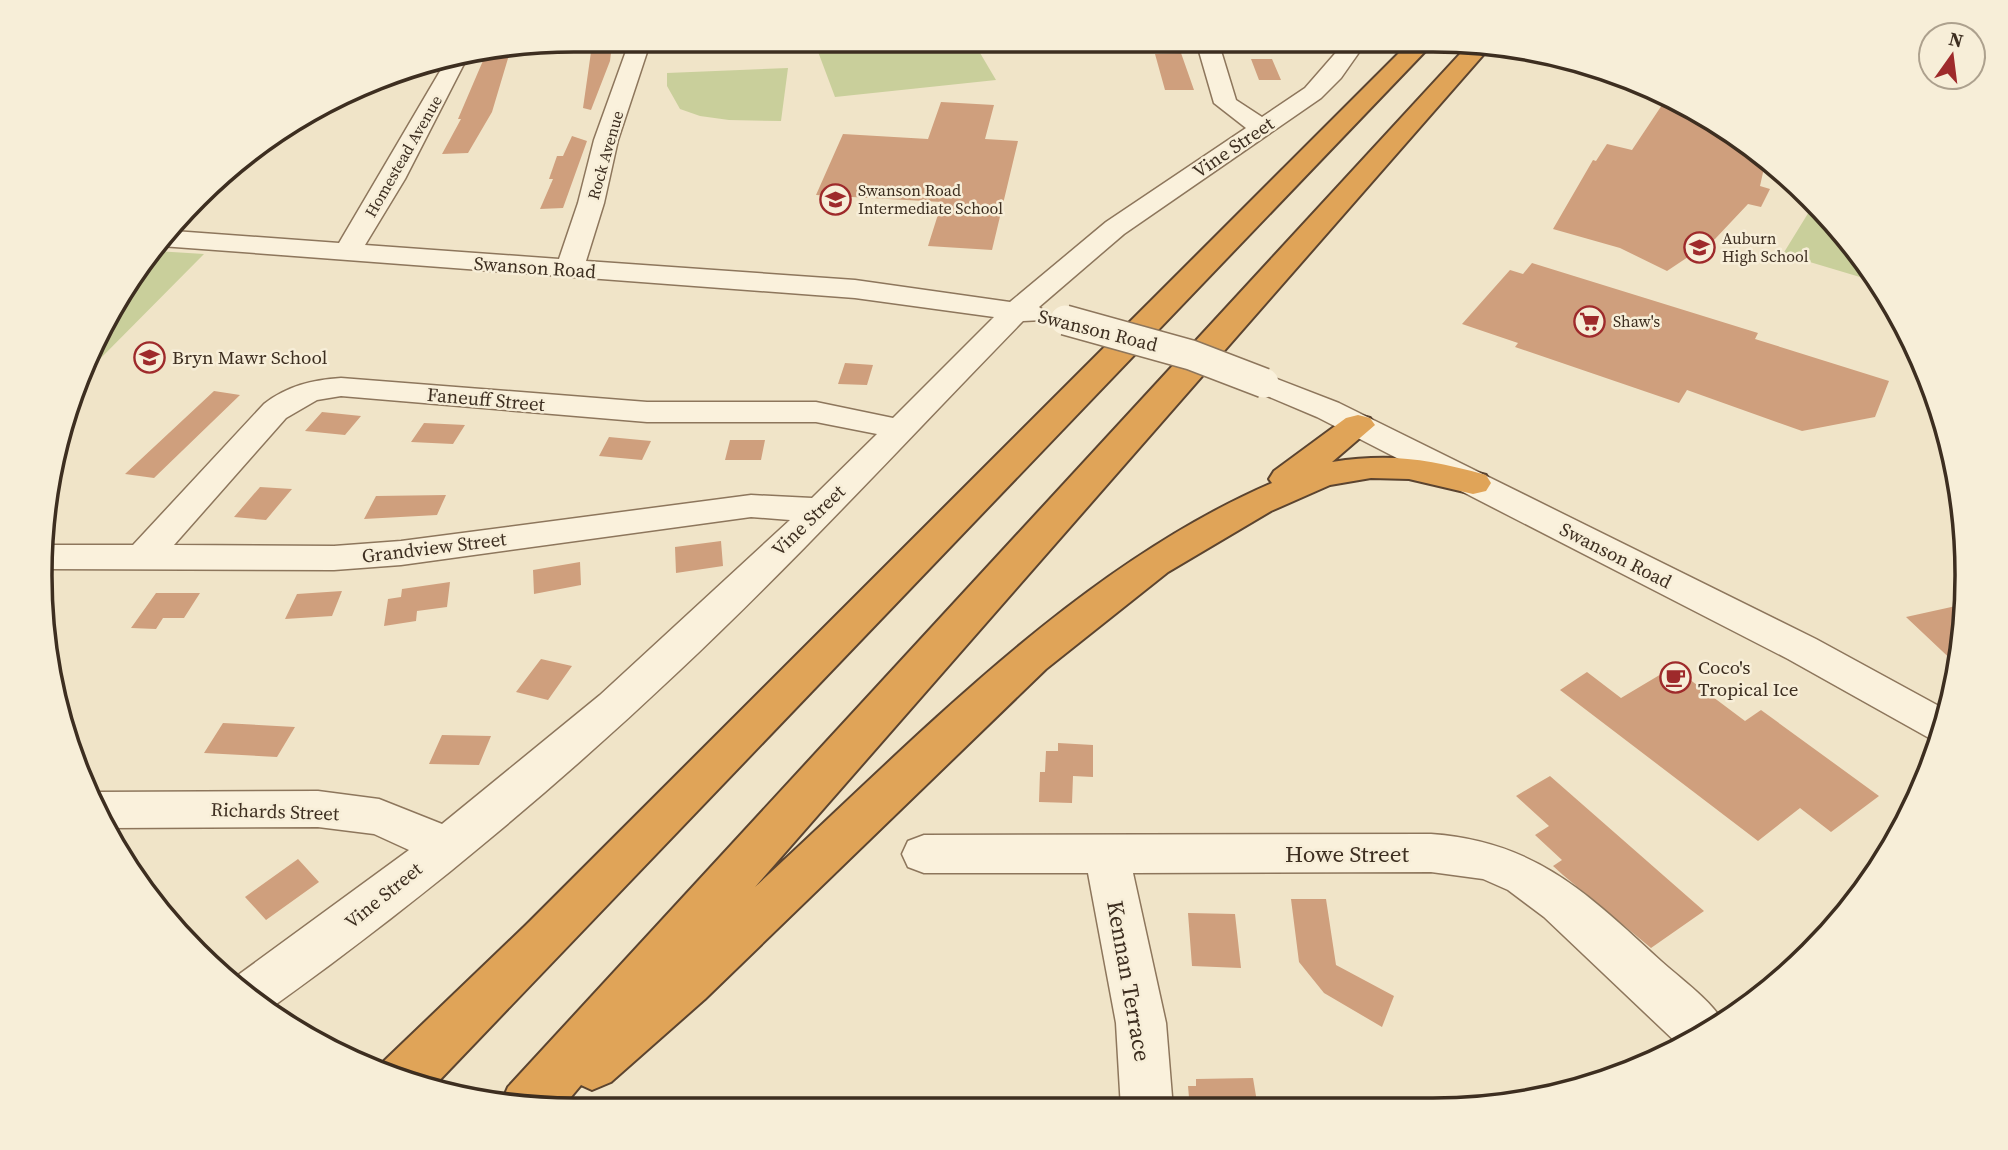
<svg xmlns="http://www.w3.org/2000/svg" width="2008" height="1150" viewBox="0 0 2008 1150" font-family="'Source Serif 4',serif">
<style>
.green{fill:#c9cf9b}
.building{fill:#cf9f7d}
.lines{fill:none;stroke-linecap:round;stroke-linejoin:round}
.minor-casing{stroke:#8d765c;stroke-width:3}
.highway-casing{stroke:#5b4430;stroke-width:4}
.minor{fill:#faf1dc;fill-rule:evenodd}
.highway{fill:#e0a458;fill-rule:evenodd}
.minor-bridge-casing{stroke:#8d765c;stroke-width:32;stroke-linecap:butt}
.minor-bridge{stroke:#faf1dc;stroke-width:29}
.labels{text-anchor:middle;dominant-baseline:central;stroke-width:5;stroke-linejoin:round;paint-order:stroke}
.far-street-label{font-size:16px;fill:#3d2e20;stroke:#f7eed8}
.far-poi-label{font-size:16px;fill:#3d2e20;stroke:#f7eed8;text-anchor:start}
.street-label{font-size:19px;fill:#3d2e20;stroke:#f7eed8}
.poi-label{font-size:19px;fill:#3d2e20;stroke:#f7eed8;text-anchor:start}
.near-street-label{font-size:23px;fill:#3d2e20;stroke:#f7eed8}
.rim{fill:none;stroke:#3d2e20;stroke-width:3.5}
</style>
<rect width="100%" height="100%" fill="#f0e4c8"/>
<!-- green -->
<path class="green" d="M814 41H973L996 80 835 97Z
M788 68 781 121 729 120 700 116 680 109 667 86V73Z
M1815 202 1877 278 1880 283 1783 254Z
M156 251 204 254 88 371 131 278Z"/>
<!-- building -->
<path class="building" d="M612 44 610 61 591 110 583 108 592 45Z
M1181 53 1194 90H1165L1155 54Z
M509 55 492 112 468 153 442 154 461 119H458L485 56Z
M1251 59H1272L1281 80H1259Z
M1666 99 1730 130 1766 159 1760 186 1770 189 1761 207 1748 204 1715 239 1667 271 1620 248 1553 229 1593 160 1596 161 1607 144 1632 150Z
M941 102 994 105 985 139 1018 141 992 250 928 246 942 202 816 195 843 134 928 139Z
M572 136 587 141 563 208 540 209 553 179H549L557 156H563Z
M1532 263 1758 333 1755 339 1889 381 1875 417 1802 431 1687 390 1679 403 1515 347 1518 343 1462 324 1510 270 1523 274Z
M845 363 873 365 867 385 838 384Z
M214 391 240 395 154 478 125 474Z
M322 412 361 416 345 435 305 431Z
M424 423 465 425 453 444 411 442Z
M609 437 651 441 642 460 599 456Z
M730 440H765L761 460H725Z
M260 487 292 489 266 520 234 517Z
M446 495 437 515 364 519 376 496Z
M721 541 723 566 676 573 675 547Z
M580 562 581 585 534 594 533 570Z
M450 582 447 607 417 611 416 621 384 626 388 599 401 597 402 589Z
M342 591 332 616 285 619 297 594Z
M156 593H200L184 618H163L156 629 131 628Z
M1965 604 1962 635 1959 667 1906 617Z
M541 659 572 666 548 700 516 692Z
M1673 667 1745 721 1761 710 1879 796 1831 832 1800 808 1758 841 1560 690 1587 672 1621 698Z
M223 723 295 727 277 757 204 753Z
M442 735 491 736 479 765 429 764Z
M1058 743 1093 745V777L1073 776 1072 803 1039 802 1040 772H1045L1046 751H1058Z
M1550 776 1704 911 1651 948 1563 875 1553 866 1562 860 1535 835 1549 826 1516 796Z
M298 859 319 882 266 920 245 897Z
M1291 899H1326L1336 965 1394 996 1382 1027 1324 993 1299 962Z
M1188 913 1235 914 1241 968 1192 966Z
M1253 1078 1258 1108 1190 1109 1188 1086H1196V1079Z"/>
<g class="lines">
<defs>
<path id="minor" d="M630 40H651L618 140 604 203 586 261 855 280 1010 302 1106 222 1246 128 1214 103 1196 41H1218L1236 100 1262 117 1305 88 1346 41H1367L1341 78 1321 98 1124 234 1039 307 1048 314 1043 320 1023 321C909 438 798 559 679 671 550 793 412 907 268 1010L234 978 409 850 374 834 318 827 109 828 90 795 99 792 318 791 379 799 442 824 600 695 790 520 751 517 401 565 334 570 47 569 48 545H133L264 404C287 386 312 380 341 378L647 402H816L893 418 994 317 855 298 161 246 174 231 339 243 446 61 467 58 405 179 365 245 559 259 578 203 594 140ZM341 396 647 422H816L877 434 812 498 751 495 401 541 334 546 174 545 286 418 317 400Z
M1264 374 1339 403 1816 639 1948 711 1938 743 1788 659 1317 417 1253 390 1248 383 1253 376Z
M1431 834C1535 841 1588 894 1661 961 1681 979 1708 998 1723 1021L1701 1038 1681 1047 1544 917 1508 890 1483 879 1431 872 1133 873 1166 1023 1173 1109H1121L1116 1023 1088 873H924L908 867 902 854 908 841 924 835Z"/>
<path id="highway" d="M1411 41H1435L433 1087 403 1081 380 1070 383 1062 526 925Z
M1471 42 1491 46 755 887C911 744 1075 568 1272 483L1269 479 1274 471 1346 418 1358 415 1370 418 1375 425 1332 462C1391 453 1428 459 1486 475L1491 483 1486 491 1473 494 1409 479 1371 478 1330 485 1271 511 1168 572 1046 669 705 999 611 1082 592 1090 581 1085 561 1109H540L502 1101 508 1087Z"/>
</defs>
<!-- minor casing -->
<use href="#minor" class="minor-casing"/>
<!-- highway casing -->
<use href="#highway" class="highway-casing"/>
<!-- minor -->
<use href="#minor" class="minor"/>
<!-- highway -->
<use href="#highway" class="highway"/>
<defs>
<path id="minor-bridge" d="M1065 320 1191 355 1264 383"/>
</defs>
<!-- minor-bridge casing -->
<use href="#minor-bridge" class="minor-bridge-casing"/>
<!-- minor-bridge -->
<use href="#minor-bridge" class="minor-bridge"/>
</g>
<!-- icons -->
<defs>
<symbol id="school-ring" viewBox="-11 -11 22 22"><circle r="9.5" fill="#f7eed8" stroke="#9e2a2b" stroke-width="1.5"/><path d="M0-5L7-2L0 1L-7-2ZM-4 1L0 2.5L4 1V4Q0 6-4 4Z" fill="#9e2a2b"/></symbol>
<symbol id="supermarket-ring" viewBox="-11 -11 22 22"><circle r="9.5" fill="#f7eed8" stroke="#9e2a2b" stroke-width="1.5"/><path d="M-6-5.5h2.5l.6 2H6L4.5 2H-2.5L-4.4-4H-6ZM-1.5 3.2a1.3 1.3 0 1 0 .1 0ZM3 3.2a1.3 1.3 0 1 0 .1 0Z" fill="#9e2a2b"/></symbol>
<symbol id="cafe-ring" viewBox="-11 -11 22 22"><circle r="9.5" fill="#f7eed8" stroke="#9e2a2b" stroke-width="1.5"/><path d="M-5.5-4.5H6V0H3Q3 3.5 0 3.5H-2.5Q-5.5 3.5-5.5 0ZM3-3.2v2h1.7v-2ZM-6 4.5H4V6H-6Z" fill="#9e2a2b"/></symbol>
</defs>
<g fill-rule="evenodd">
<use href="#school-ring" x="818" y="182" width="35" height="35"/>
<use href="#school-ring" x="1682" y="230" width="35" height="35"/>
<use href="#supermarket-ring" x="1572" y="304" width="35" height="35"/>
<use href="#school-ring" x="132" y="340" width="35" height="35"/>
<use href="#cafe-ring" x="1658" y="660" width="35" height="35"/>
</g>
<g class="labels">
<!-- far-street labels -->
<g class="far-street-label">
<text transform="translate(605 155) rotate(-74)">Rock Avenue</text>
<text transform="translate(403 156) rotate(-60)">Homestead Avenue</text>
</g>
<!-- far-poi labels -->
<g class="far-poi-label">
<text x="858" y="190">Swanson Road<tspan x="858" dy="18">Intermediate School</tspan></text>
<text x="1722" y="238">Auburn<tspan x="1722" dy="18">High School</tspan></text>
<text x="1613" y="321">Shaw's</text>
</g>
<!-- street labels -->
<g class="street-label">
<text transform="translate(1233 147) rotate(-34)">Vine Street</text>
<text transform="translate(535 267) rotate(4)">Swanson Road</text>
<text transform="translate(1098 330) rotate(14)">Swanson Road</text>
<text transform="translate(486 399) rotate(5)">Faneuff Street</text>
<text transform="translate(808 520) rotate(-44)">Vine Street</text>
<text transform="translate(434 547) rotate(-7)">Grandview Street</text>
<text transform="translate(1616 555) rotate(27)">Swanson Road</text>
<text transform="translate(275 811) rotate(2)">Richards Street</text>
<text transform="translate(383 895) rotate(-39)">Vine Street</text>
</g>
<!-- poi labels -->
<g class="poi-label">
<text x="172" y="357">Bryn Mawr School</text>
<text x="1698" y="667">Coco's<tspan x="1698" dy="22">Tropical Ice</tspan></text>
</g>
<!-- near-street labels -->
<g class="near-street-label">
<text x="1347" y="854">Howe Street</text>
<text transform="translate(1129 981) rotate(80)">Kennan Terrace</text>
</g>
</g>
<!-- crop -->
<path d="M0 0H2008V1150H0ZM574 52H1433A522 522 0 0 1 1955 574V576A522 522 0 0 1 1433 1098H574A522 522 0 0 1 52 576V574A522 522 0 0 1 574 52Z" fill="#f7eed8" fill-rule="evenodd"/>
<path class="rim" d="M574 52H1433A522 522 0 0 1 1955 574V576A522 522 0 0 1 1433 1098H574A522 522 0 0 1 52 576V574A522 522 0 0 1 574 52Z"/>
<!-- north arrow -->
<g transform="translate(1952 56) rotate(14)"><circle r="33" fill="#f7eed8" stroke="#ada18e" stroke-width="2"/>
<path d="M0-5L12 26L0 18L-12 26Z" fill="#9e2a2b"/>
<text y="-10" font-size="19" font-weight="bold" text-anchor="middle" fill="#3d2e20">N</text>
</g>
</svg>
